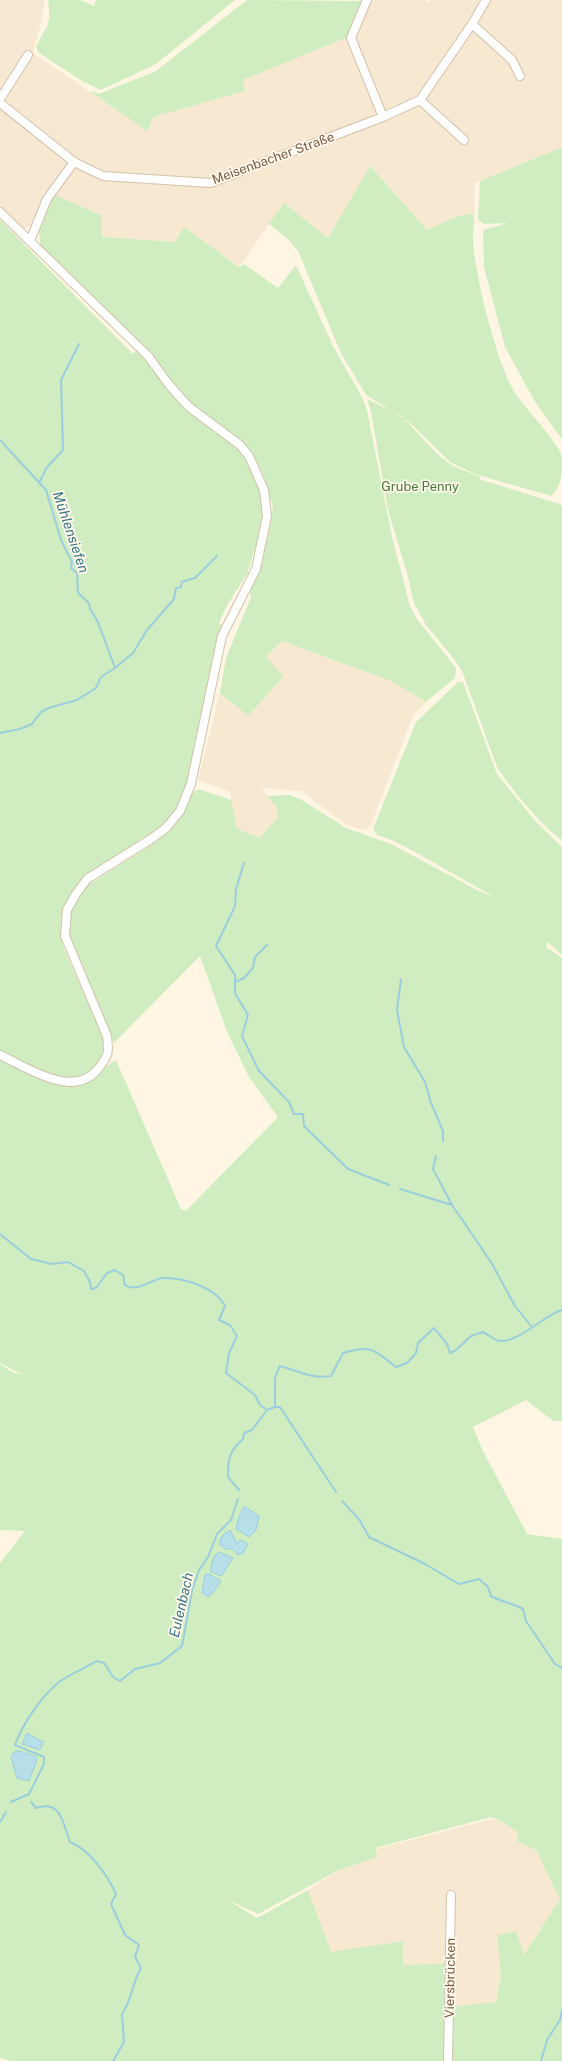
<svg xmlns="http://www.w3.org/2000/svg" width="562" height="2061" viewBox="0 0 562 2061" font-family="'Public Sans',sans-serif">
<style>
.residential{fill:#f7e8d1}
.green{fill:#cfedc0;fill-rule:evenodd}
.water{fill:#b6dfea;stroke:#9bcedd}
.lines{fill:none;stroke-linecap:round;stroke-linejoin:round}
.stream{stroke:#9bcedd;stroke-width:2}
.minor-casing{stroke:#d3c0ab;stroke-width:10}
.minor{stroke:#fff;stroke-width:8}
.labels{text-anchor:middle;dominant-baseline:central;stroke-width:3.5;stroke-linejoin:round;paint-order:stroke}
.street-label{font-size:13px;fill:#795c46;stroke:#fff9eb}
.park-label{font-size:13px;fill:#497a3b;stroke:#fff9eb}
.water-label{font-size:14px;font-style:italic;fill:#3b7687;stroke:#fff9eb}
</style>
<rect width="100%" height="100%" fill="#fef6e3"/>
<!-- residential -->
<path class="residential" d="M0 0H45L42 19 33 53 147 131 152 117 245 91 243 80 343 39 355 40 372 0H425L428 3 431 0H562V147L475 183 474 214 458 216 427 230 370 167 328 239 284 203 239 267 184 227 176 242 102 237V216L45 191 31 225 23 229 0 207Z
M282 641 391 681 426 702 413 716 370 827 363 830 348 826 301 791 261 788 277 808V818L260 838 236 829 230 792 198 780 220 693 248 716 266 656Z
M492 1819 505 1823 518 1833V1842L536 1850 560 1899 524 1955 497 1935 501 1977 496 2002 449 2008 403 1965V1941L331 1952 308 1890 339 1870 377 1857 375 1849Z"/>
<!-- green -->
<path class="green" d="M48 0H80L94 6 96 0H235L156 64 101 90 82 81 39 53 36 47C46 24 52 28 48 0Z
M247 0 363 1 348 39H343L243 80 245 91 153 117 147 131 92 93 93 91 99 94 156 71Z
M562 147V439L535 402 505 347 484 267 483 230 508 223 484 224 478 220 480 181Z
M370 166 427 230 458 216 474 214C474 223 473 232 473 241 475 276 497 364 515 393 525 408 559 443 562 457 562 471 562 487 551 496L475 474 450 462 408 421 366 395 341 353 298 251 288 239 269 224 284 203 328 238Z
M53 194 102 216V237L175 242 184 227 239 267 244 264 278 288 296 265 333 346 362 397 367 410 392 537 410 606 417 619 456 668 455 678 426 702 391 681 282 641 266 656 283 677 248 716 220 693 226 658 251 597 249 589 257 570 268 536 273 508 263 474 254 457 242 443 190 403 131 334 42 250C35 232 42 210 53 194Z
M0 220 133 354 137 350 166 386 242 452 259 489 263 513 260 532 247 574 226 607 219 623 223 626 185 793 178 809 168 823 77 887 64 907 62 936 64 949 105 1041C105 1053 102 1060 94 1069 71 1094 24 1064 0 1053Z
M367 399 402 416 437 454 453 466 481 477 479 479 562 505V840C543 828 509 786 497 767L462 671 455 660 426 625 414 603 407 573 388 510 371 412Z
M458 682H463L497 774 535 821 562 847V955L548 942 546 947 562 958V1421H553L526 1400 473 1427 482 1449 527 1534 562 1539V2061H11L0 2058V1563L25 1531 0 1530V1364L12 1372 23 1375 0 1363V1059L37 1076 91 1079 106 1066 116 1060 181 1209 186 1211 278 1117 249 1077 227 1032 200 956 114 1043 85 980 69 938 71 909 81 891 88 885 157 841 178 820 190 794 198 789 231 800 237 829 260 838 277 818V808L267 796 289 795 300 799 346 828 391 844 477 890 496 898 417 853 394 841 377 835 373 829 416 722ZM491 1817 505 1823 518 1833V1842L536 1850 560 1899 524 1955 516 1931 497 1935 501 1977 496 2002 449 2007 450 1964 403 1965V1941L331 1952 308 1890 257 1918 228 1900 258 1914 339 1870 378 1857 375 1848Z"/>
<!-- water -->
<path class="water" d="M244 1506 259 1516 256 1530 249 1537 236 1529 239 1516Z
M230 1530 237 1543 241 1540 248 1544 243 1553 238 1555 233 1549H226L220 1545 221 1537Z
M219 1552 233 1558 221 1576 210 1571 214 1556Z
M209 1574 220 1580V1583L209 1597 202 1593 205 1575Z
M27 1733 43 1742 40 1750 22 1744Z
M19 1751 35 1756 37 1760 29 1781 17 1778 11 1757 14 1752Z"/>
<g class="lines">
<!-- stream -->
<path class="stream" d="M0 440 46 490 61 540 72 562 71 568 77 573 78 593 89 603 90 609 98 622 115 668 101 677 96 688 77 700 49 708 41 712 32 724 20 729 0 733
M39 483 47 467 63 450 61 380 79 344
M115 668 133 653 147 630 174 599 176 588 181 587 182 582 195 578 217 556
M244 863 236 889 235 906 216 946 235 975V993L248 1015 242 1036 259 1071 289 1102 294 1114H303L304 1126 348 1169 389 1185
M401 979 397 1010 404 1047 425 1082 431 1103 443 1131V1141
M235 982 244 978 253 968 255 957 267 945
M436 1156 433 1169 452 1205
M400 1189 452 1205 491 1262 515 1306 531 1326
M0 1234 31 1259 52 1264 68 1262 84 1271 90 1282 91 1289 96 1288 107 1273 115 1270 123 1275 125 1285C137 1293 152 1279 163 1278 183 1277 216 1288 225 1306L219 1320 230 1325 237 1336 229 1353 226 1373 255 1395 260 1405 267 1410 275 1407V1377L280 1366C300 1371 309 1379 331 1376L343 1353C372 1344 374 1350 396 1367L407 1363 416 1353 418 1343 434 1328 447 1344 450 1353 456 1350 471 1336 483 1332C487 1334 492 1338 496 1340 514 1347 544 1315 562 1310
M275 1407H280L336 1492
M239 1490 228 1477C228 1459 229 1451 243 1439L244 1433 252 1430 267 1410
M342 1501 359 1519 369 1537 425 1564 459 1584 479 1579 488 1587 491 1596C502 1602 512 1603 523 1609L526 1621 555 1664 562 1668
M11 1802 29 1794 44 1764V1757L15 1745C23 1723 41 1697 59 1682 70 1674 85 1668 97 1661L104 1663 113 1677 120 1681 135 1669 160 1663 182 1646 192 1591 199 1570 208 1557 217 1534 231 1520 238 1499
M31 1802 36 1808C62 1799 63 1825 70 1842 89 1849 108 1876 116 1894L111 1904 125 1935 139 1945 135 1957 141 1968C132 1983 132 2000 122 2014L124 2042 113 2061
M0 1822 6 1812
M541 2061 547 2040 560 2020 562 2010"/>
<defs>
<path id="minor" d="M367 0 351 38 383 117
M472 24 512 60 520 76
M0 99 28 55
M420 100 464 140
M0 103 74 162 103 176 210 183 383 117 420 100 472 24 486 0
M0 212 148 356 170 386 189 407 240 445 249 456 264 490 267 516 256 569 222 636 191 784 180 811 166 828 151 839 87 879 76 894 67 910 65 936 107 1036C109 1053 109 1055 98 1069 73 1100 27 1067 0 1055
M30 241 47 199 74 162
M448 2061 451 1895"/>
</defs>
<!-- minor casing -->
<use href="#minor" class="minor-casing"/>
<!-- minor -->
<use href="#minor" class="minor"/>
</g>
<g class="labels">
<!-- street labels -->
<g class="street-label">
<text transform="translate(273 158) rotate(-20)">Meisenbacher Straße</text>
<text transform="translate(450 1978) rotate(-89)">Viersbrücken</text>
</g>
<!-- park labels -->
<g class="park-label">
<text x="420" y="486">Grube Penny</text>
</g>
<!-- water labels -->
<g class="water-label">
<text transform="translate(71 532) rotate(71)">Mühlensiefen</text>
<text transform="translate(181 1605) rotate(-77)">Eulenbach</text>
</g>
</g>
</svg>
